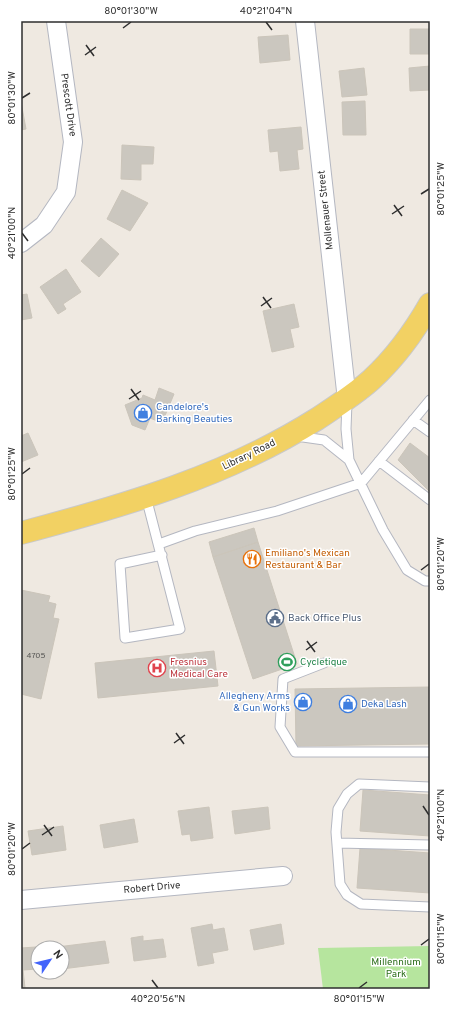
<svg xmlns="http://www.w3.org/2000/svg" width="451" height="1010" viewBox="0 0 451 1010" font-family="Overpass,sans-serif">
<style>
.green{fill:#b6e59e}
.building{fill:#cbc7bf;stroke:#cbc5ba}
.lines{fill:none;stroke-linecap:round;stroke-linejoin:round}
.service-casing{stroke:#b4b7c1;stroke-width:11}
.minor-casing{stroke:#b4b7c1;stroke-width:20}
.primary-casing{stroke:#c9c9c9;stroke-width:24}
.service{stroke:#fff;stroke-width:9}
.minor{stroke:#fff;stroke-width:18}
.primary{stroke:#f2d163;stroke-width:22}
.ticks{fill:none;stroke:#2e2e2e;stroke-width:1.5}
.labels{text-anchor:middle;dominant-baseline:central;stroke-width:3;stroke-linejoin:round;paint-order:stroke}
.number-label{font-size:8px;fill:#555452}
.street-label{font-size:10px;fill:#2e2e2e;stroke:#fff}
.shop-label{font-size:10px;fill:#366cbe;stroke:#fff;text-anchor:start}
.food-label{font-size:10px;fill:#c56008;stroke:#fff;text-anchor:start}
.service-label{font-size:10px;fill:#4e5e75;stroke:#fff;text-anchor:start}
.health-label{font-size:10px;fill:#be3a42;stroke:#fff;text-anchor:start}
.leisure-label{font-size:10px;fill:#27864d;stroke:#fff;text-anchor:start}
.park-label{font-size:10px;fill:#2c6e1b;stroke:#fff}
.neatline{fill:none;stroke:#2e2e2e;stroke-width:1.5}
.ticks-label{font-size:10px;text-anchor:middle;fill:#2e2e2e}
</style>
<rect width="100%" height="100%" fill="#efe9e1"/>
<!-- green -->
<path class="green" d="M430 946V989H323L318 948Z"/>
<!-- building -->
<path class="building" d="M410 29H430V54H410Z
M288 35 290 60 260 63 258 37Z
M430 66V90L410 91 409 68Z
M364 68 367 95 342 97 339 71Z
M365 101 366 135H343L342 102Z
M21 102 26 129 21 130Z
M301 127 303 149 297 150 299 169 280 171 278 151 270 152 268 130Z
M122 145 154 147 153 164H141V180L121 179Z
M122 190 148 203 130 231 107 219Z
M101 238 119 254 99 277 81 261Z
M66 269 81 292 63 304 66 309 58 314 40 287Z
M27 294 32 318 21 320V295Z
M294 304 299 327 290 329 294 347 272 352 263 311Z
M159 388 174 394 162 423 150 418 145 430 132 425 125 405 142 398 143 395 155 400Z
M28 433 38 455 21 462V436Z
M410 443 430 458V492L398 460Z
M254 528 258 542 213 557 209 542Z
M258 542 297 664 253 679 213 557Z
M21 590 50 596 48 602 56 604 53 618 59 619 41 699 21 694Z
M214 651 218 686 98 698 95 663Z
M430 687V744L296 746 295 689Z
M363 790 430 795V836L360 831Z
M209 807 213 838 191 841 190 834 182 835 178 811Z
M268 807 270 829 235 834 232 811Z
M134 819 138 842 104 848 100 825Z
M63 826 66 850 32 855 28 831Z
M360 848 430 853V893L357 888Z
M212 924 213 930 224 928 228 950 212 953 214 963 198 966 191 928Z
M281 924 284 944 254 950 250 930Z
M143 936V941L163 939 166 957 134 961 131 938Z
M105 941 109 963 62 969V948L57 947Z
M21 944V948L36 947 38 967V969L23 970 25 988H21Z"/>
<g class="lines">
<defs>
<path id="service" d="M347 402 346 429 349 460
M413 420 430 432
M296 436 324 440 349 460 383 530 407 570 425 581H430
M379 461 430 500
M146 497 180 629 125 638 120 564 162 555
M159 544 195 531 277 511 361 483 430 400
M324 663 283 679 280 727 295 752H430
M430 787 359 784 347 794 338 809 336 832 340 884 347 895 361 904 430 907
M337 843 430 845"/>
<path id="minor" d="M305 21 347 400
M21 243 44 225 66 192 73 142 56 21
M21 900 283 876"/>
<path id="primary" d="M21 533C123 506 227 476 317 419 335 407 354 395 371 380 395 358 414 332 430 304"/>
</defs>
<!-- service casing -->
<use href="#service" class="service-casing"/>
<!-- minor casing -->
<use href="#minor" class="minor-casing"/>
<!-- primary casing -->
<use href="#primary" class="primary-casing"/>
<!-- service -->
<use href="#service" class="service"/>
<!-- minor -->
<use href="#minor" class="minor"/>
<!-- primary -->
<use href="#primary" class="primary"/>
</g>
<!-- ticks -->
<path class="ticks" d="M266 22 272 30M123 28 131 22M86 45 94 56M85 55 96 47M22 98 30 93M421 194 429 189M394 205 402 216M392 214 404 206M22 233 28 241M263 297 271 308M261 306 272 298M131 389 139 400M129 399 141 391M22 474 30 468M421 570 429 564M307 641 315 652M306 650 317 642M176 733 184 744M174 743 185 735M423 806 429 815M44 825 52 836M42 835 54 827M22 849 30 843M421 945 429 939M152 980 158 988M359 988 367 982"/>
<!-- icons -->
<defs>
<symbol id="shop-ring" viewBox="-11 -11 22 22"><circle r="9.5" fill="#fff" stroke="#3f7fe0" stroke-width="1.5"/><path d="M-5-2.5h2.3a2.7 3.5 0 0 1 5.4 0H5L5.5 6h-11ZM-1.5-2.5h3a1.5 2.3 0 0 0-3 0Z" fill="#3f7fe0"/></symbol>
<symbol id="restaurant-ring" viewBox="-11 -11 22 22"><circle r="9.5" fill="#fff" stroke="#e8710a" stroke-width="1.5"/><path d="M-5-6h1v4h1v-4h1v4h1v-4h1v5L-1.5 .5V6h-2V.5L-5-1ZM5-6V6H3V1.5H1.5Q1.5-4 5-6Z" fill="#e8710a"/></symbol>
<symbol id="civic-ring" viewBox="-11 -11 22 22"><circle r="9.5" fill="#fff" stroke="#5c6f8a" stroke-width="1.5"/><path d="M-.6-6.5H3V-4.5H.6V-3L4-1V1h2V6H-6V1h2V-1L-.6-3ZM-1.2 2.5V6h2.4V2.5Z" fill="#5c6f8a"/></symbol>
<symbol id="stadium-ring" viewBox="-11 -11 22 22"><circle r="9.5" fill="#fff" stroke="#2e9e5b" stroke-width="1.5"/><path d="M0-5a6.5 5 0 1 0 0 10a6.5 5 0 1 0 0-10ZM-3.5-1.8h7v3.6h-7Z" fill="#2e9e5b"/></symbol>
<symbol id="hospital-ring" viewBox="-11 -11 22 22"><circle r="9.5" fill="#fff" stroke="#e0444e" stroke-width="1.5"/><path d="M-5-5h3v3.5h4V-5h3V5h-3V1.5h-4V5h-3Z" fill="#e0444e"/></symbol>
</defs>
<g fill-rule="evenodd">
<use href="#shop-ring" x="133" y="403" width="20" height="20"/>
<use href="#restaurant-ring" x="242" y="549" width="20" height="20"/>
<use href="#civic-ring" x="265" y="608" width="20" height="20"/>
<use href="#stadium-ring" x="277" y="652" width="20" height="20"/>
<use href="#hospital-ring" x="147" y="658" width="20" height="20"/>
<use href="#shop-ring" x="293" y="692" width="20" height="20"/>
<use href="#shop-ring" x="338" y="694" width="20" height="20"/>
</g>
<g class="labels">
<!-- number labels -->
<g class="number-label">
<text x="36" y="656">4705</text>
</g>
<!-- street labels -->
<g class="street-label">
<text transform="translate(68 105) rotate(82)">Prescott Drive</text>
<text transform="translate(326 210) rotate(-96)">Mollenauer Street</text>
<text transform="translate(249 455) rotate(-26)">Library Road</text>
<text transform="translate(152 888) rotate(-5)">Robert Drive</text>
</g>
<!-- shop labels -->
<g class="shop-label">
<text x="156" y="407">Candelore's<tspan x="156" dy="12">Barking Beauties</tspan></text>
<text x="290" y="696" text-anchor="end">Allegheny Arms<tspan x="290" dy="12">&amp; Gun Works</tspan></text>
<text x="361" y="704">Deka Lash</text>
</g>
<!-- food labels -->
<g class="food-label">
<text x="265" y="553">Emiliano's Mexican<tspan x="265" dy="12">Restaurant &amp; Bar</tspan></text>
</g>
<!-- service labels -->
<g class="service-label">
<text x="288" y="618">Back Office Plus</text>
</g>
<!-- health labels -->
<g class="health-label">
<text x="170" y="662">Fresnius<tspan x="170" dy="12">Medical Care</tspan></text>
</g>
<!-- leisure labels -->
<g class="leisure-label">
<text x="300" y="662">Cycletique</text>
</g>
<!-- park labels -->
<g class="park-label">
<text x="396" y="962">Millennium<tspan x="396" dy="12">Park</tspan></text>
</g>
</g>
<!-- border -->
<rect width="451" height="1010" fill="none" stroke="#ffffff" stroke-width="44"/>
<!-- north arrow -->
<g transform="translate(50 960) rotate(55)"><circle r="19" fill="#ffffff" stroke="#ababab"/>
<path d="M0-3L7 15L0 10L-7 15Z" fill="#4264fb"/>
<text y="-6" font-size="11" font-weight="bold" text-anchor="middle" fill="#2e2e2e">N</text>
</g>
<rect x="22" y="22" width="407" height="966" class="neatline"/>
<g class="ticks-label">
<text x="131" y="14">80°01'30"W</text>
<text x="266" y="14">40°21'04"N</text>
<text transform="translate(11 98) rotate(-90)" y="4">80°01'30"W</text>
<text transform="translate(440 189) rotate(-90)" y="4">80°01'25"W</text>
<text transform="translate(11 233) rotate(-90)" y="4">40°21'00"N</text>
<text transform="translate(11 474) rotate(-90)" y="4">80°01'25"W</text>
<text transform="translate(440 564) rotate(-90)" y="4">80°01'20"W</text>
<text transform="translate(440 815) rotate(-90)" y="4">40°21'00"N</text>
<text transform="translate(11 849) rotate(-90)" y="4">80°01'20"W</text>
<text transform="translate(440 939) rotate(-90)" y="4">80°01'15"W</text>
<text x="158" y="1002">40°20'56"N</text>
<text x="359" y="1002">80°01'15"W</text>
</g>
</svg>
